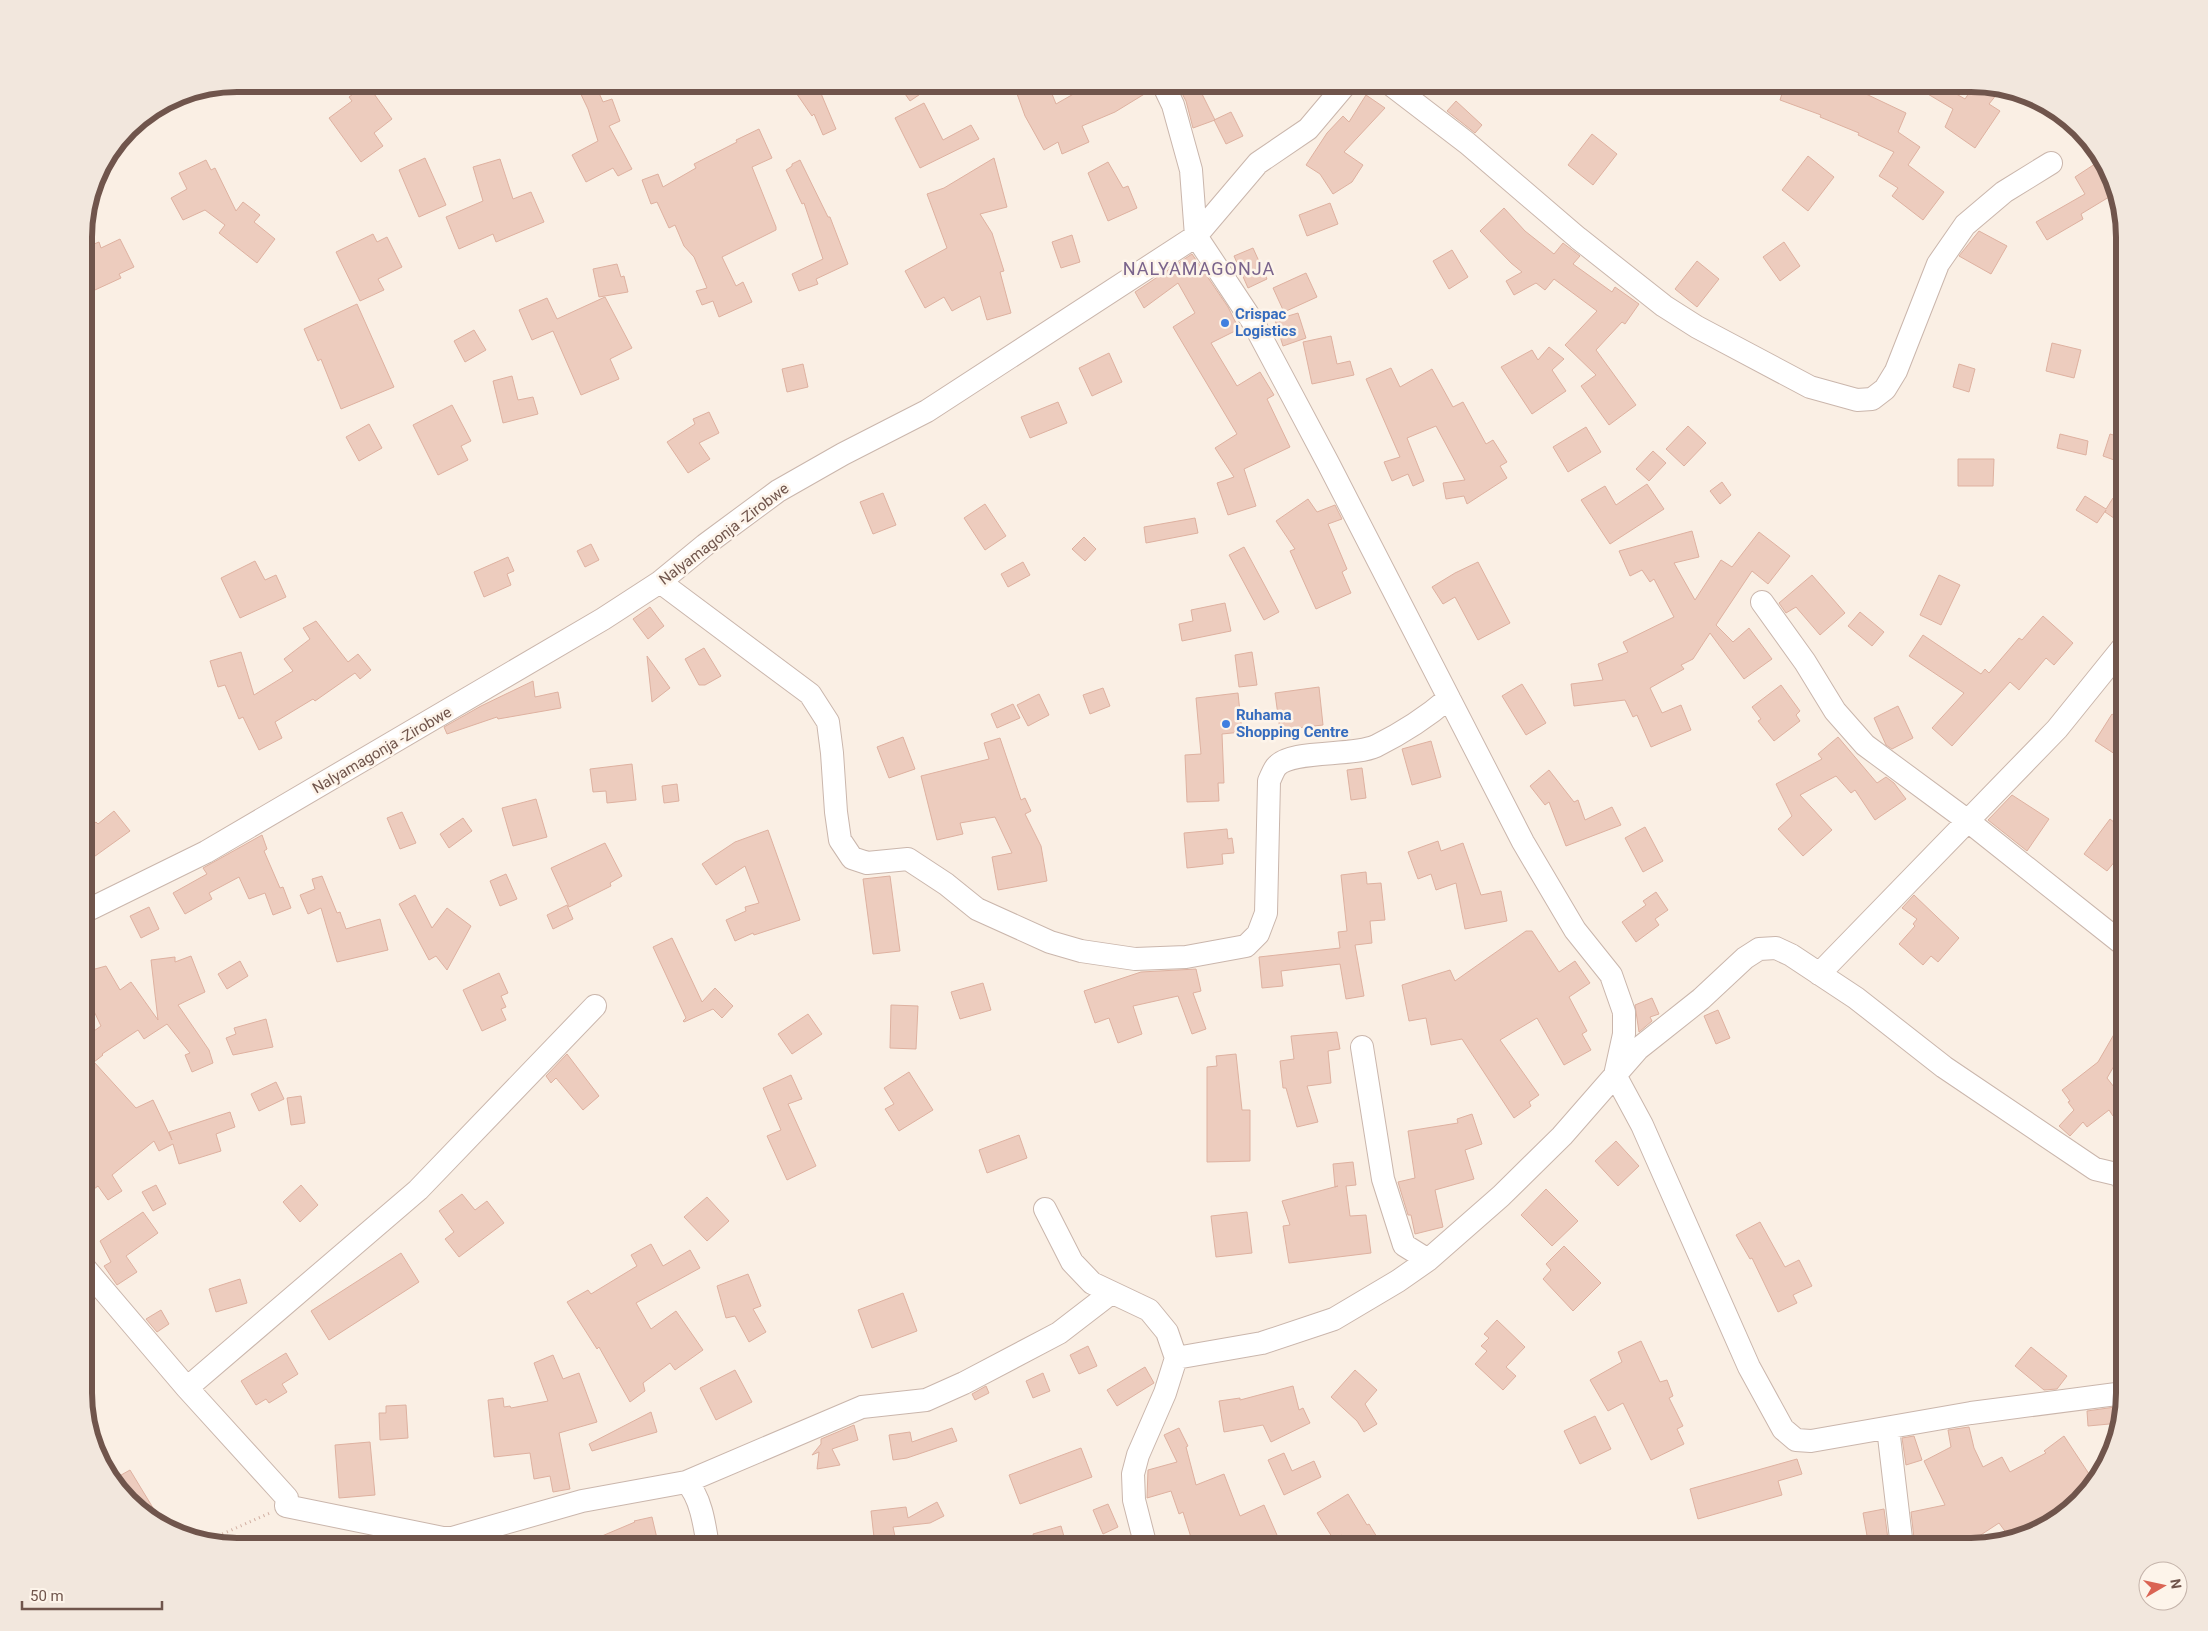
<svg xmlns="http://www.w3.org/2000/svg" width="2208" height="1631" viewBox="0 0 2208 1631" font-family="Roboto,sans-serif">
<style>
.building{fill:#edccbe;stroke:#deb1a0}
.lines{fill:none;stroke-linecap:round;stroke-linejoin:round}
.street-casing{stroke:#cab6ac;stroke-width:24}
.path{stroke:#d1afa2;stroke-width:3;stroke-dasharray:1 4;stroke-linecap:butt}
.street{stroke:#fff;stroke-width:22}
.shop-dot{fill:#3f7fe0;stroke:#fdf4ea;stroke-width:2}
.labels{text-anchor:middle;dominant-baseline:central;stroke-width:5;stroke-linejoin:round;paint-order:stroke}
.shop-label{font-size:15px;font-weight:bold;fill:#366cbe;stroke:#fdf4ea;text-anchor:start}
.street-label{font-size:15px;fill:#70554c;stroke:#fdf4ea}
.quarter-label{font-size:18px;letter-spacing:1px;fill:#7a648c;stroke:#fdf4ea}
.rim{fill:none;stroke:#70554c;stroke-width:6}
</style>
<rect width="100%" height="100%" fill="#faefe4"/>
<!-- building -->
<path class="building" d="M367 84 392 119 374 133 383 146 361 162 329 118 352 101 349 97Z
M576 84H595L603 102 612 99 620 121 609 126 632 169 618 176 613 168 586 182 572 155 598 141 588 109Z
M790 84H817L836 129 823 135 814 114 812 116Z
M898 84H935L910 101Z
M1035 84H1048L1056 104 1091 84H1150L1151 90 1115 112 1082 126 1089 142 1062 154 1058 142 1044 150 1025 116 1016 91Z
M1177 84H1197L1215 120 1193 128 1186 101Z
M1785 84H1858L1868 88 1866 94 1906 113 1898 132 1920 147 1908 165 1944 192 1923 220 1892 196 1898 188 1879 176 1894 152 1858 135 1859 133 1820 117 1821 115 1780 100Z
M1911 84H1939L1965 99 1975 84 2001 89 1989 104 2000 111 1975 148 1945 127 1953 109Z
M1366 95 1385 108 1344 152 1363 165 1352 182 1333 194 1320 174 1306 165 1327 133 1343 116 1349 122Z
M1456 101 1482 125 1475 133 1447 111Z
M924 103 943 140 971 125 979 139 920 168 895 118Z
M1231 112 1243 136 1226 144 1214 120Z
M759 129 772 158 752 167 776 227V230L722 257 736 286 743 282 752 302 719 317 713 301 702 305 696 291 707 288 694 257 684 246 675 225 669 228 657 202 651 204 642 180 658 174 663 187 696 168 694 164 737 142 736 140Z
M1592 134 1617 154 1593 185 1568 165Z
M1808 156 1834 177 1808 211 1782 190Z
M425 158 446 205 419 217 399 170Z
M994 158 1007 207 980 214 992 233 1004 271 1000 272 1011 313 987 320 980 296 952 311 944 297 925 308 905 271 947 248 927 194 944 188Z
M500 159 513 199 531 192 544 222 496 242 493 234 459 249 446 217 483 201 473 167Z
M206 160 211 170 215 168 236 211 243 202 260 215 254 222 275 239 257 263 219 233 225 225 205 210 183 220 171 198 187 189 179 173Z
M800 160 828 217H830L848 264 816 279 818 284 799 291 792 274 823 259 804 203 802 204 786 170 792 166V164Z
M2101 160 2108 169 2114 194 2081 214 2083 219 2047 240 2036 222 2085 194 2075 177Z
M1108 162 1123 188 1128 186 1137 208 1108 221 1088 173Z
M1330 203 1338 224 1307 236 1299 215Z
M1504 208 1525 231 1554 254 1563 243 1580 256 1573 264 1612 292 1615 287 1639 304 1625 324 1622 322 1596 350 1636 405 1609 425 1581 386 1596 375 1565 345 1597 311 1554 279 1545 290 1536 283 1514 295 1506 281 1522 272 1511 263 1480 231Z
M1979 231 2007 246 1991 274 1959 256Z
M373 234 377 242 387 237 402 267 378 279 384 290 360 301 336 252Z
M1072 235 1080 262 1061 268 1052 242Z
M120 239 134 267 119 274 121 278 84 295V248L99 242 101 248Z
M1784 242 1800 266 1780 281 1763 257Z
M1253 248 1267 279 1248 288 1234 256Z
M1452 250 1468 277 1449 289 1433 261Z
M1192 254 1228 307 1239 329 1211 343 1237 386 1260 372 1274 395 1267 399 1290 447 1244 469 1256 506 1228 515 1217 483 1234 477 1215 448 1237 434 1173 327 1195 313 1178 283 1144 308 1135 292Z
M1697 261 1719 279 1697 307 1675 289Z
M617 264 621 277 624 276 628 292 599 297 593 269Z
M1306 273 1317 297 1284 312 1273 288Z
M605 297 632 348 610 359 619 379 581 395 553 331 532 340 519 310 547 298 557 319Z
M357 304 394 387 341 409 321 359 318 361 304 329Z
M1298 313 1306 338 1283 346 1275 320Z
M474 330 486 350 465 362 454 341Z
M1331 336 1337 364 1350 361 1354 375 1312 384 1303 342Z
M2052 343 2081 350 2074 378 2046 371Z
M1549 347 1564 359 1552 370 1566 391 1532 414 1501 367 1532 350 1538 360Z
M1109 353 1122 382 1092 396 1079 368Z
M803 364 808 387 787 392 782 369Z
M1959 364 1975 369 1969 392 1953 387Z
M1391 368 1400 387 1432 369 1453 407 1463 402 1486 444 1493 440 1507 462 1500 466 1507 478 1467 504 1464 496 1446 499 1443 483 1465 480 1436 426 1407 438 1424 481 1413 486 1408 474 1392 481 1384 462 1400 457 1366 379Z
M512 376 518 400 533 397 538 414 503 423 493 381Z
M1058 402 1067 423 1030 438 1021 417Z
M452 405 471 441 461 446 468 460 438 475 413 425Z
M709 412 719 433 699 443 710 459 688 473 667 442 695 424 693 419Z
M369 424 382 448 359 461 346 437Z
M1688 426 1706 443 1684 466 1666 449Z
M1586 427 1601 452 1568 472 1553 447Z
M2060 434 2088 441 2086 455 2057 448Z
M2110 434 2124 438 2117 461 2103 456Z
M1653 451 1666 463 1649 481 1636 469Z
M1958 459H1994L1993 486H1958Z
M1722 482 1731 495 1720 504 1710 491Z
M1647 484 1664 509 1610 544 1581 500 1605 486 1616 505Z
M883 493 896 525 873 534 860 502Z
M2085 496 2106 509 2113 498 2124 504V525L2105 512 2106 510 2097 523 2076 510Z
M1308 499 1317 512 1335 505 1342 519 1328 524 1347 569 1342 572 1351 593 1316 609 1290 551 1295 549 1276 521Z
M985 504 1006 536 985 550 964 518Z
M1195 518 1198 533 1146 543 1144 527Z
M1692 531 1699 557 1674 563 1695 600 1721 560 1732 567 1759 532 1790 556 1768 584 1752 571 1716 625 1733 642 1749 628 1772 659 1744 679 1710 633 1693 659 1681 665 1684 669 1650 688 1662 713 1681 705 1691 730 1651 747 1637 715 1633 717 1625 700 1574 706 1571 684 1603 680 1598 664 1628 652 1623 642 1674 617 1654 579 1650 582 1642 570 1630 576 1619 551Z
M1084 537 1096 549 1085 561 1072 549Z
M591 544 599 560 585 567 577 551Z
M1244 547 1279 612 1264 620 1229 555Z
M508 557 514 571 507 574 511 585 484 597 474 572Z
M255 561 265 580 276 575 286 597 240 618 221 578Z
M1023 562 1030 575 1008 587 1001 574Z
M1478 562 1510 623 1478 640 1455 597 1443 604 1432 587 1455 573Z
M1812 575 1845 613 1820 635 1796 607 1786 613 1779 603Z
M1939 575 1960 585 1941 625 1920 615Z
M1225 603 1231 631 1182 641 1179 624 1193 621 1191 610Z
M650 607 664 626 648 639 633 619Z
M1860 612 1884 632 1872 646 1848 626Z
M2043 616 2073 643 2054 665 2046 658 2019 690 2010 682 1952 746 1932 728 1964 693 1909 656 1923 635 1981 674 1985 669 1989 673 2019 638 2022 640Z
M316 621 348 662 358 654 371 670 360 679 355 673 315 701 313 699 275 722 282 738 259 750 243 717 239 719 225 685 218 687 210 661 241 652 254 695 293 671 284 659 310 639 303 628Z
M704 648 721 676 705 685H699L685 659Z
M1252 652 1257 685 1239 687 1235 655Z
M647 656 670 688 652 702Z
M533 681 535 697 558 692 561 708 498 719 497 717 447 734 444 727 481 706Z
M1522 684 1546 723 1526 735 1502 696Z
M1781 685 1800 711 1796 715 1800 721 1774 741 1758 721 1761 719 1752 707Z
M1319 687 1323 725 1280 730 1275 693Z
M1103 688 1110 706 1090 714 1083 695Z
M1238 693 1242 732 1222 734 1224 783H1218L1219 801 1187 802 1185 755 1201 754 1196 698Z
M1039 694 1049 715 1028 726 1017 705Z
M1013 704 1020 718 997 728 991 714Z
M1898 706 1913 738 1892 749 1886 745 1874 718Z
M2112 714 2124 723V760L2095 741Z
M903 737 915 769 889 778 877 747Z
M1838 737 1877 783 1886 777 1894 783 1906 799 1875 820 1855 790 1851 793 1836 776 1800 795 1832 830 1803 856 1778 829 1792 816 1776 784 1822 759 1818 754Z
M1000 738 1021 800 1025 798 1031 811 1025 814 1041 846 1047 881 998 890 992 857 1012 853 995 817 960 823 963 834 937 840 921 776 989 759 984 743Z
M1431 741 1441 777 1412 785 1402 749Z
M632 764 636 800 607 803 606 791 593 792 590 769Z
M1362 768 1366 798 1351 800 1347 770Z
M1549 770 1574 802 1578 800 1585 820 1612 807 1621 825 1566 846 1549 802 1545 805 1530 786Z
M677 784 679 801 664 803 662 786Z
M2012 795 2049 819 2027 851 1988 820Z
M536 799 547 837 513 846 502 808Z
M114 811 130 831 84 864V831L96 822 98 824Z
M402 812 416 843 400 849 387 818Z
M463 818 472 831 449 848 440 834Z
M2110 819 2124 830V866L2116 860 2107 871 2084 854Z
M1645 827 1663 861 1643 872 1625 838Z
M1227 829 1228 839 1232 838 1234 853 1222 854 1223 864 1187 868 1184 833Z
M768 830 800 920 754 935 753 933 735 941 726 920 746 911 745 907 759 903 745 866 716 885 702 864 735 842Z
M262 835 267 849 264 851 280 888 283 887 291 908 273 915 265 893 249 899 239 877 209 893 212 899 185 914 173 893 207 874 203 868Z
M1438 841 1441 851 1463 843 1481 895 1501 891 1507 921 1465 929 1456 883 1436 890 1431 874 1418 879 1408 852Z
M605 843 622 876 610 883 611 886 569 907 551 868Z
M1366 872 1367 884 1381 883 1385 920 1370 921 1372 943 1355 945 1364 996 1346 999 1340 964 1281 971 1283 986 1262 988 1259 957 1340 948 1338 932 1347 931 1341 875Z
M506 874 517 899 500 906 490 881Z
M322 876 337 913 340 912 346 929 380 919 388 950 337 962 321 908 308 914 300 895 315 889 312 879Z
M890 876 900 951 873 954 863 879Z
M1656 892 1668 910 1655 919 1659 925 1636 942 1622 922 1646 905 1643 901Z
M415 895 432 928 447 908 471 926 447 970 436 956 429 960 399 904Z
M1914 895 1959 938 1938 962 1931 956 1923 965 1899 944 1915 926 1913 924 1917 919 1902 908Z
M567 905 573 919 553 929 547 915Z
M149 907 159 929 141 938 130 916Z
M1526 931H1532L1559 972 1575 961 1590 983 1569 997 1587 1031 1582 1034 1591 1050 1564 1065 1537 1018 1500 1040 1539 1095 1529 1102 1531 1106 1514 1118 1462 1039 1431 1045 1426 1018 1409 1021 1402 985 1450 970 1455 981Z
M672 938 702 1002 715 988 733 1006 722 1018 713 1009 684 1022 683 1021 686 1018 653 947Z
M84 953 95 969 106 966 120 990 131 982 158 1020 151 960 175 957V962L191 956 205 992 178 1005 209 1050 213 1063 192 1072 185 1055 190 1053 167 1024 144 1039 138 1030 102 1054 103 1055 94 1062 136 1108 153 1100 172 1140 169 1132 230 1112 235 1127 216 1134 221 1151 179 1164 173 1144 159 1151 154 1141 112 1175 122 1191 108 1200 98 1186 90 1192 84 1184V1102L94 1096 84 1085V1038L101 1026 84 990Z
M240 961 248 976 227 989 218 974Z
M1196 969 1201 991 1193 993 1206 1029 1192 1034 1178 996 1133 1006 1142 1034 1118 1043 1109 1018 1095 1023 1084 991 1141 972Z
M499 973 508 993 501 996 506 1007 501 1009 506 1020 482 1031 463 990Z
M983 983 991 1010 960 1019 951 992Z
M1652 998 1659 1014 1650 1017 1652 1021 1639 1032 1635 1005Z
M891 1005 918 1006 916 1049 890 1048Z
M1718 1010 1730 1038 1716 1044 1704 1016Z
M808 1014 822 1034 792 1054 778 1034Z
M2124 1017V1049L2107 1078 2124 1100V1107L2113 1116 2109 1110 2087 1127 2083 1122 2070 1136 2059 1126 2074 1110 2068 1102 2070 1101 2062 1090 2098 1062Z
M266 1019 273 1047 233 1055 226 1038 236 1034 234 1028Z
M1337 1032 1340 1049 1328 1051 1331 1083 1307 1086 1318 1122 1297 1127 1286 1088H1283L1280 1061 1294 1059 1291 1036Z
M567 1054 599 1096 583 1110 556 1078 551 1083 546 1076Z
M1236 1054 1242 1110H1250V1161L1207 1162V1067L1217 1066 1216 1056Z
M909 1072 933 1110 899 1131 885 1109 894 1104 884 1088Z
M791 1075 802 1099 788 1104 816 1166 787 1180 767 1136 781 1130 763 1088Z
M276 1082 284 1099 259 1111 251 1094Z
M301 1096 305 1123 291 1125 287 1098Z
M1472 1114 1482 1144 1465 1150 1474 1179 1435 1190 1443 1227 1415 1234 1411 1215H1408L1398 1182 1415 1178 1408 1131 1458 1123 1457 1119Z
M1019 1135 1027 1158 987 1173 979 1150Z
M1616 1141 1639 1166 1618 1186 1595 1161Z
M1353 1162 1356 1185 1346 1186 1350 1216 1366 1215 1371 1253 1289 1263 1283 1226 1290 1225 1282 1201 1338 1186 1335 1187 1333 1164Z
M156 1185 166 1204 153 1211 142 1192Z
M301 1185 318 1205 300 1222 283 1202Z
M1546 1189 1578 1221 1552 1246 1521 1215Z
M462 1194 475 1210 487 1201 504 1223 459 1257 445 1239 454 1232 439 1211Z
M707 1197 729 1221 707 1241 684 1217Z
M143 1212 158 1233 126 1256 137 1272 117 1285 104 1266 111 1262 100 1241Z
M1247 1212 1252 1253 1216 1257 1211 1216Z
M1760 1222 1785 1267 1799 1260 1812 1286 1793 1295 1797 1303 1778 1312 1752 1258 1750 1259 1736 1235Z
M651 1244 663 1266 690 1250 700 1268 636 1303 651 1329 676 1311 703 1350 675 1370 670 1363 643 1383 645 1391 630 1402 599 1347 597 1349 567 1302 588 1290 591 1294 637 1266 631 1255Z
M1564 1246 1601 1283 1573 1311 1543 1279 1551 1270 1546 1264Z
M401 1253 419 1282 329 1340 311 1311Z
M748 1274 761 1306 753 1309 766 1332 749 1342 735 1316 726 1318 717 1286Z
M240 1279 247 1303 216 1312 209 1289Z
M903 1293 917 1331 872 1348 858 1310Z
M161 1310 169 1324 157 1332 146 1319Z
M1497 1320 1525 1347 1506 1367 1516 1376 1503 1390 1475 1364 1487 1351 1481 1346 1489 1338 1484 1334Z
M1641 1341 1660 1382 1667 1380 1673 1396 1669 1398 1683 1426 1677 1429 1684 1444 1651 1460 1623 1403 1608 1411 1590 1380 1622 1362 1618 1352Z
M1088 1346 1097 1366 1079 1374 1070 1355Z
M2031 1347 2067 1376 2057 1389 2044 1390 2015 1366Z
M286 1353 298 1374 282 1384 287 1392 269 1403 266 1399 256 1405 241 1381Z
M553 1355 563 1379 579 1373 597 1422 559 1433 570 1489 553 1492 550 1476 534 1479 530 1453 494 1457 488 1400 503 1398 504 1407 510 1406 511 1408 548 1401 534 1363Z
M1145 1367 1154 1383 1117 1406 1107 1390Z
M735 1370 752 1402 716 1420 700 1388Z
M1355 1370 1377 1390 1365 1404 1377 1424 1364 1432 1357 1421 1331 1397Z
M1043 1373 1050 1391 1033 1398 1026 1381Z
M986 1386 989 1393 975 1400 972 1394Z
M1293 1386 1299 1410 1303 1408 1310 1423 1271 1442 1263 1425 1224 1432 1219 1401 1240 1398V1400Z
M406 1405 408 1438 380 1440 379 1413H386V1406Z
M2122 1406 2120 1423 2088 1426 2087 1411Z
M651 1412 657 1432 592 1451 589 1444Z
M1595 1416 1611 1449 1580 1464 1564 1431Z
M854 1425 858 1440 832 1449 840 1465 817 1469 819 1452 812 1455 821 1444V1439Z
M1969 1427 1974 1448 1983 1467 2002 1457 2010 1472 2046 1453 2044 1451 2064 1436 2095 1483 2076 1501 2041 1523 2044 1527 2039 1531 2010 1538 1999 1523 1970 1542 1972 1547H1915L1911 1512 1945 1505 1924 1461 1951 1447 1948 1430Z
M952 1428 957 1441 907 1458 893 1460 889 1435 910 1432 912 1442Z
M1179 1428 1188 1446 1186 1447 1196 1485 1224 1474 1240 1516 1264 1505 1280 1542 1270 1547H1194L1183 1512 1179 1514 1171 1491 1147 1498 1148 1470 1177 1462 1164 1435Z
M1914 1436 1922 1460 1906 1465 1902 1438Z
M370 1442 375 1495 339 1498 335 1445Z
M1081 1448 1092 1477 1020 1504 1009 1475Z
M1284 1453 1292 1471 1314 1461 1321 1477 1284 1495 1268 1460Z
M1797 1459 1802 1474 1778 1481 1782 1495 1698 1519 1690 1489Z
M130 1470 164 1526H163L144 1516 114 1479Z
M1348 1494 1367 1525 1369 1524 1383 1547H1349L1342 1535 1334 1540 1317 1513Z
M937 1502 944 1516 930 1523 893 1527 896 1541 875 1546 871 1511 906 1507 908 1518Z
M1108 1504 1118 1527 1103 1534 1093 1510Z
M1884 1509 1889 1547H1869L1863 1513Z
M652 1517 659 1547H576L635 1522 634 1521Z
M1061 1526 1067 1547H1037L1033 1534Z"/>
<g class="lines">
<defs>
<path id="street" d="M1163 84 1173 105 1191 170 1196 236 1253 322 1328 463 1523 842 1575 930 1611 975 1624 1012V1034L1615 1075 1642 1125 1749 1367 1783 1429 1796 1440 1811 1441 1971 1413 2124 1393
M1390 84 1467 143 1578 238 1664 306 1697 327 1810 387 1857 400 1872 399 1885 389 1896 371 1938 264 1965 225 2004 192 2051 163
M660 582 810 694 828 722 832 753 836 812 840 840 852 858 867 863 908 859 946 884 977 909 1050 942 1081 951 1135 959 1186 957 1246 946 1258 934 1266 913 1269 781C1271 777 1273 771 1276 767 1290 749 1352 757 1376 746 1402 733 1427 717 1449 698
M1762 602 1805 662 1835 711 1865 745 1968 821 2124 945
M84 912 206 852 603 619 660 582 705 545 778 491 843 454 927 411 1196 236 1258 163 1308 129 1346 84
M1819 974 2057 729 2124 646
M1362 1047 1383 1179 1404 1245 1428 1260
M1045 1209 1072 1262 1092 1283 1149 1310 1167 1332 1176 1358 1165 1393 1138 1455 1133 1474 1134 1500 1146 1547
M84 1267 187 1388 287 1498 286 1506 443 1538H452L582 1501 686 1482C701 1496 705 1527 708 1547
M1176 1358 1262 1343 1334 1319 1398 1281 1428 1260 1501 1196 1562 1136 1638 1049 1701 999 1745 958 1759 949 1776 948 1791 955 1856 998 1944 1067 2095 1169 2116 1174 2124 1180
M187 1388 418 1190 595 1006
M1888 1428 1902 1547
M686 1482 862 1407 926 1400 964 1383 1059 1333 1111 1293"/>
</defs>
<!-- street casing -->
<use href="#street" class="street-casing"/>
<!-- path -->
<path class="path" d="M204 1542 270 1513"/>
<!-- street -->
<use href="#street" class="street"/>
</g>
<!-- markers -->
<g class="shop-dot">
<circle cx="1225" cy="323" r="5"/>
<circle cx="1226" cy="724" r="5"/>
</g>
<g class="labels">
<!-- shop labels -->
<g class="shop-label">
<text x="1235" y="314">Crispac<tspan x="1235" dy="17">Logistics</tspan></text>
<text x="1236" y="715">Ruhama<tspan x="1236" dy="17">Shopping Centre</tspan></text>
</g>
<!-- street labels -->
<g class="street-label">
<text transform="translate(724 534) rotate(-37)">Nalyamagonja -Zirobwe</text>
<text transform="translate(382 750) rotate(-30)">Nalyamagonja -Zirobwe</text>
</g>
<!-- quarter labels -->
<g class="quarter-label">
<text x="1199" y="268">NALYAMAGONJA</text>
</g>
</g>
<!-- crop -->
<path d="M0 0H2208V1631H0ZM237 92H1971A145 145 0 0 1 2116 237V1393A145 145 0 0 1 1971 1538H237A145 145 0 0 1 92 1393V237A145 145 0 0 1 237 92Z" fill="#f2e7dd" fill-rule="evenodd"/>
<path class="rim" d="M237 92H1971A145 145 0 0 1 2116 237V1393A145 145 0 0 1 1971 1538H237A145 145 0 0 1 92 1393V237A145 145 0 0 1 237 92Z"/>
<!-- north arrow -->
<g transform="translate(2163 1586) rotate(81)"><circle r="24" fill="#fdf4ea" stroke="#c5b4ab"/>
<path d="M0-4L9 19L0 12L-9 19Z" fill="#da6454"/>
<text y="-8" font-size="14" font-weight="bold" text-anchor="middle" fill="#70554c">N</text>
</g>
<!-- scale -->
<path d="M22 1601v8h140v-8" fill="none" stroke="#70554c" stroke-width="2.5"/>
<text x="30" y="1601" font-size="15" fill="#70554c" stroke="#fdf4ea" stroke-width="4" paint-order="stroke">50 m</text>
</svg>
